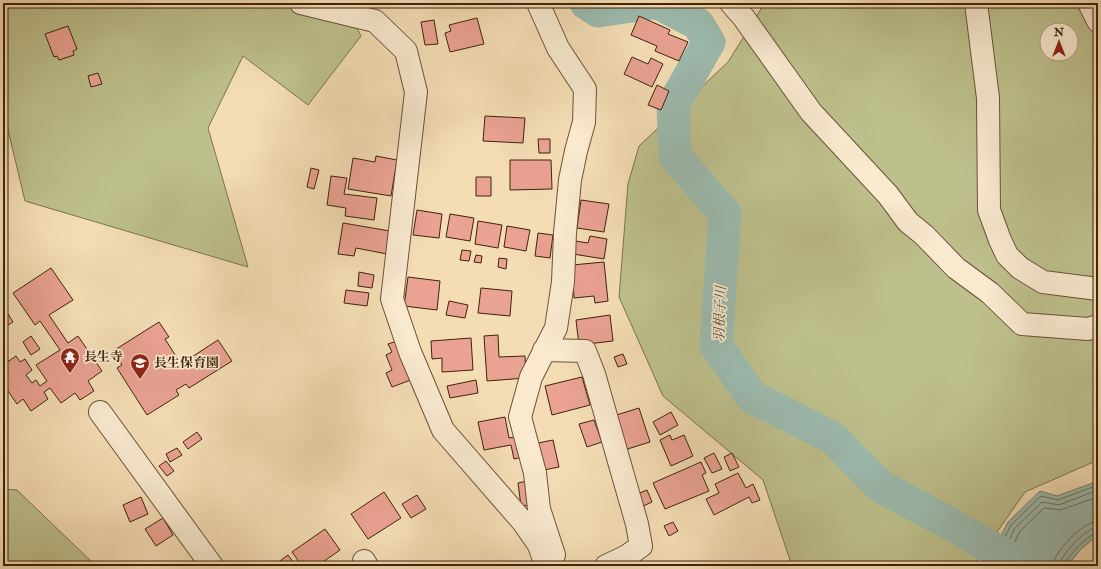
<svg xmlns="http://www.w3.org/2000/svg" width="1101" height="569" viewBox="0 0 1101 569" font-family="'IM FELL Double Pica','Noto Serif JP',serif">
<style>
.green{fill:#bdc08c;stroke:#7e724c;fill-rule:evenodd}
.water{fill:#9cbbaf;stroke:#777e6d}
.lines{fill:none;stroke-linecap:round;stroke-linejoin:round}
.shore{stroke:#6e6f5d;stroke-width:1}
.river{stroke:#9cbbaf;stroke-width:33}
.building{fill:#eaa293;stroke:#3f230b}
.minor-casing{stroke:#6c5236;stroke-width:24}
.minor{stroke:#f8e9cf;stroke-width:22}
.labels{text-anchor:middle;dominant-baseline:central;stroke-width:3.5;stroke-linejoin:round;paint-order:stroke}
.poi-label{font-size:13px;font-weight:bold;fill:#3f230b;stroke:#f8e9cf;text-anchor:start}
.water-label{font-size:14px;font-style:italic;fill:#5b513c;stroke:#f8e9cf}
</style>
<rect width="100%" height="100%" fill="#f4ddb5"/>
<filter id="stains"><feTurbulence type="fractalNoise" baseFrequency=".005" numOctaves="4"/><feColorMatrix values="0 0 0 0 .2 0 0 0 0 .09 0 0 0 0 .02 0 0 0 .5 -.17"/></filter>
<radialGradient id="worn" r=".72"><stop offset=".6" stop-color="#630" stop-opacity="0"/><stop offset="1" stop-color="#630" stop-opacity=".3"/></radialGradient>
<!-- green -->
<path class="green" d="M3 3H344L361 36 308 105 243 56 208 128 248 267 25 201 3 109Z
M758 3H1098V460L1025 492 973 566H792L763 480 663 396 619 297 628 184 639 146 728 62 761 9ZM1047 30H1071V54H1047Z
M3 489 17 490 96 566H3Z"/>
<!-- water -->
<path class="water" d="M1098 481V535L1081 549 1067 566H986L1008 522 1040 491 1057 496Z"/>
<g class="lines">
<!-- shore -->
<path class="shore" d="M991 566 1011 525 1041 496 1058 500 1098 485
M996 566 1015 528 1042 502 1059 505 1098 490
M1003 566 1020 531 1044 508 1060 510 1098 497
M1053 566C1053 552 1084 521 1098 521
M1059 566C1060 555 1087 527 1098 527
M1064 566C1065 558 1090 533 1098 532"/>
<!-- river -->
<path class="river" d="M586 3 598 11 652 3
M658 3 698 24 709 42 673 105 675 156 725 214 716 345 752 397 833 438 880 486 958 528 1023 566"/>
</g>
<!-- building -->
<path class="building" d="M639 16 670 30 668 34 688 42 679 61 655 51 657 46 631 35Z
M477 18 484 44 450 52 445 33 451 31 449 25Z
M434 20 438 44 425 45 421 22Z
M68 26 77 49 73 51 74 55 59 60 57 56 54 57 45 34Z
M632 57 648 64 651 58 663 64 652 87 624 74Z
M98 73 102 84 91 87 88 76Z
M657 85 669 91 661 110 648 105Z
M485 116 525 118 523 143 483 141Z
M538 139H550V153H539Z
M376 156 397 160 391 196 348 189 353 158 375 162Z
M510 160H551L552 189 510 190Z
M311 168 319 170 314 189 307 187Z
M331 176 347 178 344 194 377 198 374 220 345 216 346 208 327 205Z
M476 177H491V196H476Z
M581 200 609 204 604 232 577 228Z
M417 210 442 214 439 238 413 235Z
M450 214 474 218 470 241 446 237Z
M478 221 502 225 498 248 475 244Z
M343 223 390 231 387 254 356 248 354 256 338 254Z
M507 226 530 230 526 251 504 247Z
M538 233 553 235 550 258 535 256Z
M590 236 607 239 604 259 573 254 575 241 588 243Z
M462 250 471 251 469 261 460 260Z
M476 255 482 256 481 263 474 262Z
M499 258 507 259 506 269 498 267Z
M604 262 608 301 595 303 594 296 574 298 572 265Z
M51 268 73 300 49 315 68 343 78 336 102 371 88 381 94 391 80 400 75 393 61 403 50 388 44 392 48 399 31 411 23 399 17 404 3 384V365L16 356 20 362 25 359 32 370 26 375 32 383 36 380 40 386 47 381 36 365 60 350 40 321 35 325 13 293Z
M359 272 374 275 372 288 358 286Z
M408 277 440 281 437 310 404 306Z
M481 288 512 291 510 316 478 313Z
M346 290 369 293 367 306 344 303Z
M449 301 468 305 465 318 446 315Z
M3 306 13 322 3 328Z
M610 315 613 341 579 345 576 320Z
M159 322 169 337 165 339 181 364 218 340 232 361 189 388 186 384 176 390 179 395 147 415 117 368 122 365 113 351Z
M498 335 499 357 525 356 526 378 487 381 484 336Z
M31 336 40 349 31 355 23 342Z
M471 338 473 370 442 372V358L432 359 431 341Z
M400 340 416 378 392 387 386 373 392 370 386 355 392 352 388 344Z
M623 354 627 364 618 367 614 357Z
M582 377 590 405 552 415 545 386Z
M476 380 478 393 450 398 447 386Z
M639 408 650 442 621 451 610 417Z
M671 412 678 425 660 435 653 422Z
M505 417 509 438 519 436 523 457 514 459 511 445 484 450 478 422Z
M594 420 602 442 587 447 579 424Z
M197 432 202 439 188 449 183 442Z
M670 435 672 440 684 435 693 456 671 466 660 440Z
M553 440 559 467 544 470 538 443Z
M177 448 182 455 170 462 166 454Z
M714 453 722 469 712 473 704 458Z
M732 453 739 467 730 471 724 457Z
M166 461 174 471 167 476 159 466Z
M701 462 706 473 702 475 709 491 665 509 653 483Z
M738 473 746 488 753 484 760 500 752 503 749 497 714 515 706 499 719 493 715 484Z
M527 481 531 505 521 506 518 483Z
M647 490 652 502 641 507 635 495Z
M384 492 401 518 368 539 351 514Z
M417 495 426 509 411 518 402 504Z
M141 497 148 514 130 522 123 505Z
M163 518 173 535 156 546 145 529Z
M673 522 678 531 669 536 664 526Z
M325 529 340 550 317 566H302L292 552Z
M288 555 296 566H273Z"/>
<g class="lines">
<defs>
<path id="minor" d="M301 3 375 21 406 51 416 92 392 299 410 352 443 430 523 522 539 545 546 566
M538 3 558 48 585 89 584 122 576 151 570 180 565 233 563 282 556 328 531 377 520 417 535 473 539 509 554 555
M731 3 744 18 811 112 888 195 908 222 924 235 956 268 990 293 1022 324 1088 329 1098 326
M976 3 988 98 989 210 1000 240 1007 255 1020 268 1043 282 1098 289
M1089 3 1098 21
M544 350 585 351 594 374 637 524 641 546 627 556 606 566
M100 412 212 566
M364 561 367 566"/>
</defs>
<!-- minor casing -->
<use href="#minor" class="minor-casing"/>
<!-- minor -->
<use href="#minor" class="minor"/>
</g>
<!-- icons -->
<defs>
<symbol id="temple-pin" viewBox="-11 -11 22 30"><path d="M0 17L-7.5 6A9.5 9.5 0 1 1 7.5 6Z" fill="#8f2418" stroke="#f8e9cf"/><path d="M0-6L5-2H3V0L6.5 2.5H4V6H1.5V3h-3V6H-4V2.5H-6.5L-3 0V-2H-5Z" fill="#fff"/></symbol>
<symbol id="school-pin" viewBox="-11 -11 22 30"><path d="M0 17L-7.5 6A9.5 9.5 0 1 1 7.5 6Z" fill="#8f2418" stroke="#f8e9cf"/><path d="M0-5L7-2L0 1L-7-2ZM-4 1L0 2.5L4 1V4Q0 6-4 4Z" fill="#fff"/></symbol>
</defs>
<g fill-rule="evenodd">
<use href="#temple-pin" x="59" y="346" width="22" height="30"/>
<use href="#school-pin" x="129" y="352" width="22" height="30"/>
</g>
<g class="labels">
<!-- poi labels -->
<g class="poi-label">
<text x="84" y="357">長生寺</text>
<text x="154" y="363">長生保育園</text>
</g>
<!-- water labels -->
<g class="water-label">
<text transform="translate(720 314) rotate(-88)">羽根子川</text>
</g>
</g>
<!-- margin -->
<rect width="1101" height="569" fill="none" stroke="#f4ddb5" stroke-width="16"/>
<rect x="4" y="4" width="1093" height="561" fill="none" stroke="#3f230b" stroke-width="2"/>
<rect x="8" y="8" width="1085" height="553" fill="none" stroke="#3f230b"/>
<!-- north arrow -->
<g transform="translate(1059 42)"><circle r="19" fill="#f8e9cf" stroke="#ae9a81"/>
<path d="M0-3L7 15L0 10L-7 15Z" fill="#8f2418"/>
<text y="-6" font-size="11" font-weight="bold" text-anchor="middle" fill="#3f230b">N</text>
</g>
<rect width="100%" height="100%" filter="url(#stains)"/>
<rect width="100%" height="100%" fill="url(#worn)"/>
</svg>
